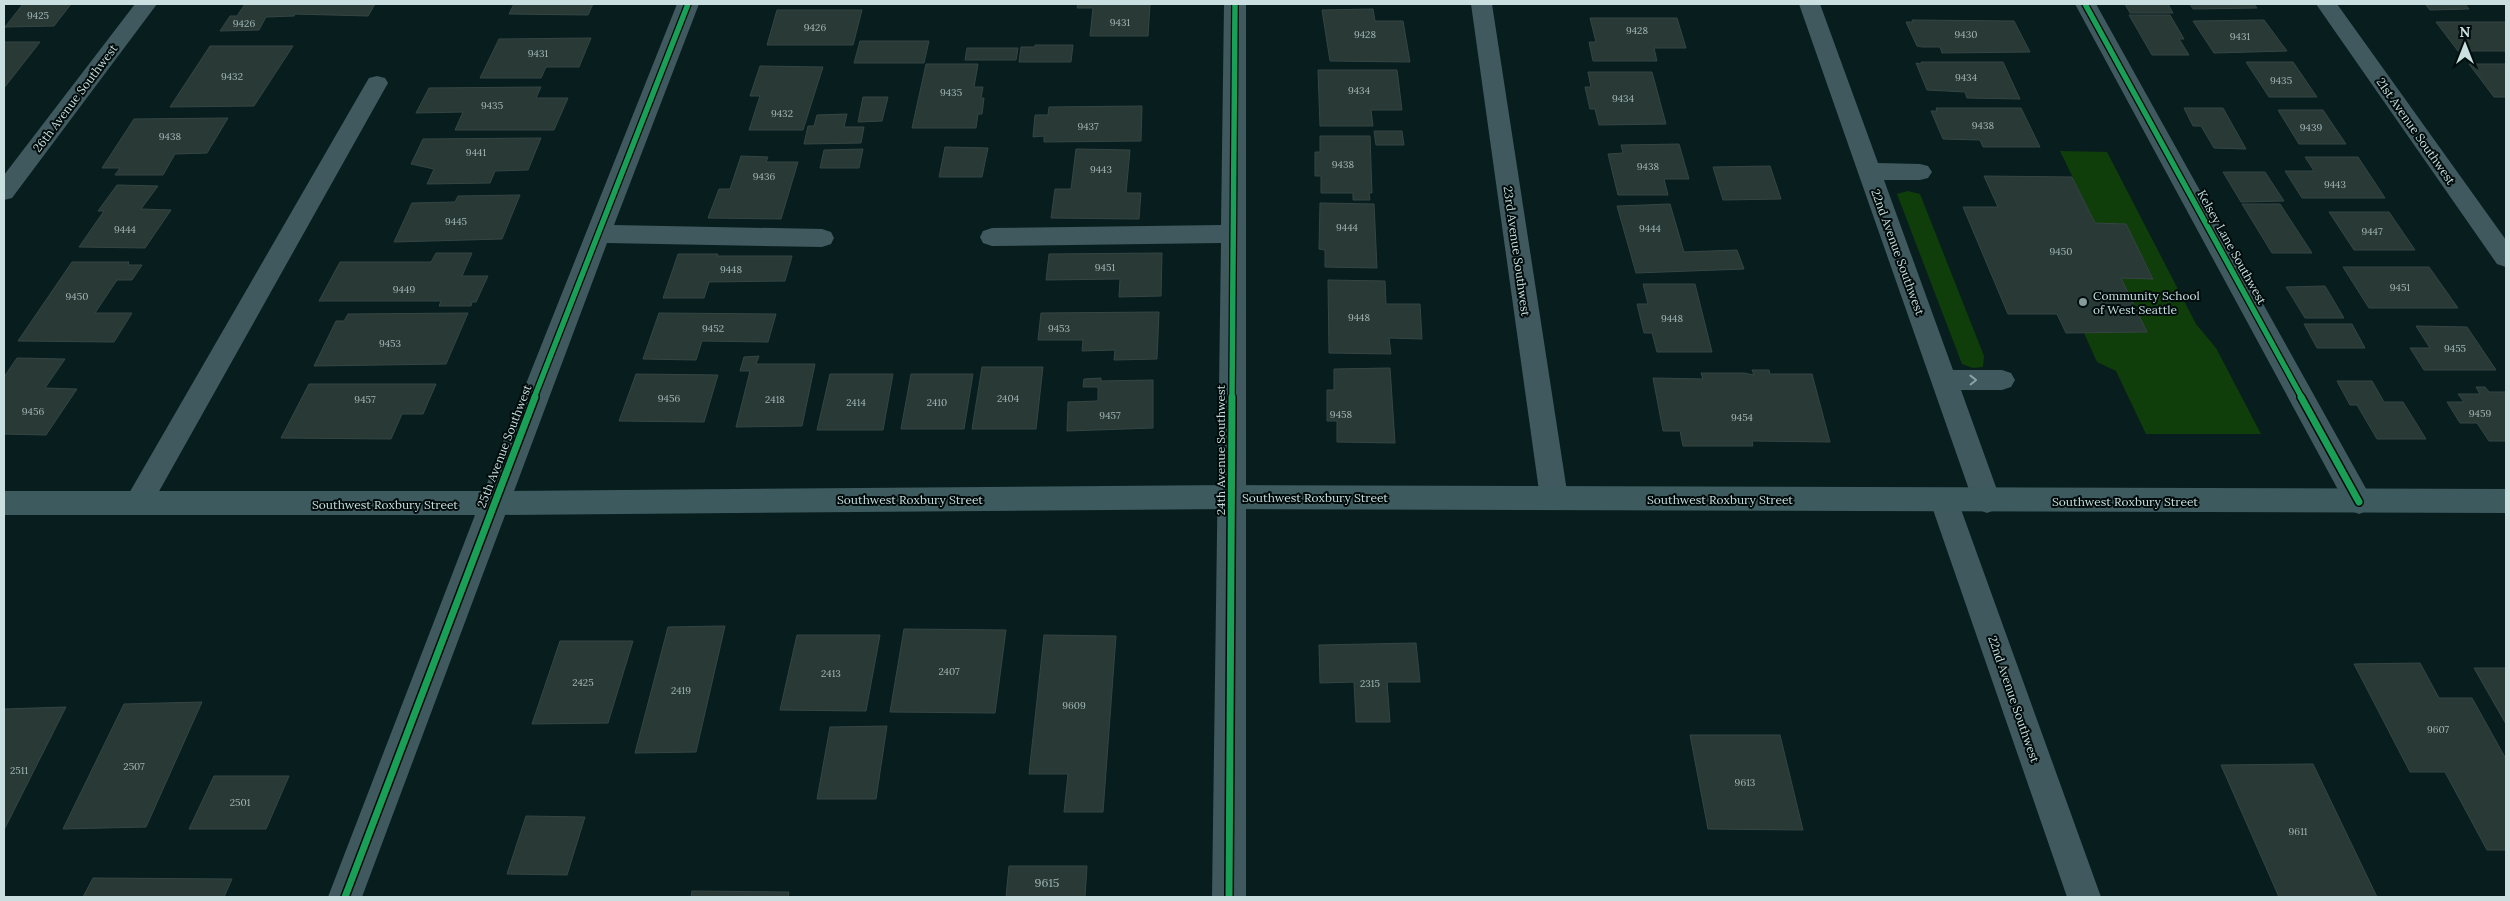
<svg xmlns="http://www.w3.org/2000/svg" width="2510" height="901" viewBox="0 0 2510 901" font-family="Lora,serif">
<style>
.green{fill:#0f3e0a}
.building{fill:#283936;stroke:#354543}
.lines{fill:none;stroke-linecap:round;stroke-linejoin:round}
.minor{fill:#3f595f;fill-rule:evenodd}
.major{fill:#3d5a5f;fill-rule:evenodd}
.cycleway-far1-casing{stroke:#010c0c;stroke-width:8}
.cycleway-casing{stroke:#010c0c;stroke-width:10}
.cycleway-far1{stroke:#1a9f57;stroke-width:5.5}
.cycleway{stroke:#1a9f57;stroke-width:7}
.oneway{stroke:#8ba3a5}
.poi-dot{fill:#869b9b;stroke:#010c0c;stroke-width:2}
.labels{text-anchor:middle;dominant-baseline:central;stroke-width:4;stroke-linejoin:round;paint-order:stroke}
.number-label{font-size:10px;fill:#a2b6b5}
.street-label{font-size:12px;fill:#cadfdf;stroke:#010c0c}
.poi-label{font-size:12px;fill:#cadfdf;stroke:#010c0c;text-anchor:start}
.near-number-label{font-size:12px;fill:#a2b6b5}
</style>
<rect width="100%" height="100%" fill="#081e1e"/>
<!-- green -->
<path class="green" d="M2060 151 2107 152 2196 324 2216 348 2261 434H2146L2116 371 2097 362 2084 333 2147 332 2121 278H2153L2126 224 2095 223Z
M1908 191 1920 194 1984 356 1983 367 1973 368 1962 364 1897 194Z"/>
<!-- building -->
<path class="building" d="M23 4H71L54 26 5 27Z
M245 4H375L368 16 295 14 294 16 266 17 259 30 220 31 230 16H237Z
M514 4H593L588 15 509 14Z
M1078 4H1150L1148 36H1090L1093 8H1077Z
M2125 4H2168L2173 13H2130Z
M2190 4H2254L2257 8 2193 9Z
M2425 4H2465L2469 9 2430 10Z
M1373 9 1375 21H1403L1410 62 1330 61 1322 10Z
M777 10H862L853 45H767Z
M2129 15H2170L2184 39H2179L2189 55H2152Z
M1590 18H1677L1686 48H1654L1657 61H1593L1589 42H1596Z
M1912 20 2014 21 2030 52 1942 53 1940 47H1922L1917 46 1906 22H1913Z
M2264 20 2287 51 2214 53 2193 21Z
M2436 22H2506V51H2458Z
M591 38 579 67H546L541 78H480L499 39Z
M860 41H929L924 63H854Z
M4 42H40L4 88Z
M1035 45H1073L1071 62H1019L1021 47H1035Z
M210 46H293L254 106 170 107Z
M967 48H1018L1016 60H965Z
M1921 62H2003L2020 99 1967 98 1965 92 1927 90 1916 63 1921 64Z
M2246 62H2293L2317 97H2269Z
M926 64H978L974 87H983L981 98H984L982 114H978L976 128H912Z
M2469 64H2506V97H2494Z
M760 66 823 67 803 130H749L760 96H750Z
M1318 70H1397L1402 110H1371L1373 126H1320Z
M1588 72H1652L1666 124 1599 125 1595 109H1590L1585 87H1591Z
M541 87 536 98H568L554 130H455L463 112 416 113 429 88Z
M863 97H888L882 121 858 122Z
M1142 106 1141 141 1044 142V136L1033 137 1035 115H1048L1049 107Z
M1936 108H2021L2040 147H1983L1980 140 1943 139 1931 111H1937Z
M2184 108H2223L2246 149 2214 148 2201 126H2193Z
M2278 110H2323L2346 144H2299Z
M847 114 844 127H864L861 143 804 144 808 126H814L817 115Z
M228 118 207 153 175 154 163 175H115L120 168H102L134 119Z
M1374 131H1402L1404 145H1376Z
M1320 136H1370L1372 193H1369L1370 200H1353V193H1321V176H1315V152H1320Z
M541 138 528 170 495 171 490 183 427 184 434 169 411 164 423 139Z
M1679 144 1689 179H1664L1668 195H1618L1608 154 1623 153 1621 145Z
M945 147 988 148 982 177H939Z
M863 149 859 168H820L824 150Z
M1076 149 1130 150 1126 193H1141L1139 219 1051 218 1055 189H1071Z
M741 156 768 157 766 162H798L781 219 708 218 719 189H730Z
M2305 157H2358L2385 198H2302L2285 171H2314Z
M1770 166 1781 199 1723 200 1713 167Z
M2223 172H2265L2284 201 2241 202Z
M1984 176 2072 177 2095 223 2126 224 2153 279 2121 278 2147 332 2066 333 2057 314H2008L1963 207H1998Z
M117 185 158 186 141 209 171 210 145 248 79 247 104 211H98Z
M520 195 502 239 394 242 412 203 455 202 458 196Z
M1320 203 1374 204 1377 268 1325 267V250L1319 249Z
M1670 204 1684 252 1737 250 1744 269 1636 273 1617 206Z
M2242 204H2280L2312 253H2272Z
M2329 212H2389L2415 250H2354Z
M436 253H472L462 276H488L476 302H472L471 306H439L441 301H319L340 262H431Z
M1162 253 1161 296 1119 297 1120 279 1046 280 1049 254Z
M678 254H718L717 256H792L785 281 709 282 704 298H663Z
M72 262H129L128 265H142L132 280H117L95 313H132L114 342 18 341Z
M2343 267H2429L2458 308H2369Z
M1328 280 1385 281 1386 304H1420L1422 339 1389 338 1391 354 1329 353Z
M1643 284H1695L1712 352H1657L1652 333H1644L1637 304H1648Z
M2325 286 2344 318H2305L2286 287Z
M1159 312 1157 359 1114 360 1115 350 1082 351 1083 340H1038L1041 313Z
M468 313 446 364 314 366 336 321H344L348 314Z
M659 313 776 314 768 342 702 341 696 360 643 359Z
M2304 324H2352L2365 348H2317Z
M2416 326 2467 327 2496 370H2424L2410 348H2430Z
M759 356 756 364H815L802 426 736 427 750 371H740L744 357Z
M17 358 65 359 45 388 77 389 46 435 4 434V377Z
M982 367H1043L1036 429H972Z
M1390 368 1395 443 1337 442V421H1327V390H1334V369Z
M1752 370H1769L1770 374H1812L1830 442 1752 441 1753 446H1683L1680 431H1663L1653 378 1703 379 1701 373H1744L1754 375Z
M636 374 718 375 704 422 619 421Z
M830 374H893L883 430H817Z
M911 374H973L964 429H901Z
M1101 378V381L1153 380V428L1067 431 1068 402 1098 401V387H1083L1084 379Z
M2337 381H2372L2384 402H2403L2426 439H2377L2357 405H2350Z
M309 384H436L423 414H402L391 439 281 438Z
M2476 387H2485L2489 392H2506V441H2489L2477 423H2460L2447 402H2464L2458 394H2480Z
M725 626 696 752 635 753 668 627Z
M904 629 1006 630 995 713 890 712Z
M797 635H880L866 711 780 710Z
M1044 635 1116 636 1103 812H1064L1068 774H1029Z
M560 641H633L608 723 532 724Z
M1416 643 1420 682H1387L1390 722H1356L1354 682 1320 683 1319 645Z
M2420 663 2439 698H2472L2506 759V850H2487L2445 772H2410L2354 664Z
M2474 668H2506V724Z
M202 702 146 827 63 829 124 704Z
M66 707 4 830V709Z
M887 726 876 799H817L830 727Z
M1690 735H1780L1803 830 1708 829Z
M2313 764 2377 897H2279L2221 765Z
M214 776H289L266 829H189Z
M526 816 585 817 567 875 507 874Z
M1009 866H1087L1085 897H1006Z
M93 878 232 879 224 897H83Z
M692 891 789 892 788 897H691Z"/>
<g class="lines">
<!-- minor -->
<path class="minor" d="M135 4H157L12 198 4 200V175Z
M677 4H699L614 225 822 229 831 232 834 238 831 244 822 247 607 243 362 897H328L510 424Z
M1224 4H1246V897H1212L1221 243 992 246 983 243 980 237 983 231 992 228 1221 225Z
M1471 4H1492L1568 498 1564 506 1554 510 1544 506 1540 498Z
M1799 4H1820L1878 163 1920 164 1928 166 1932 172 1928 178 1920 180H1884L1953 370H2002L2011 373 2015 380 2011 387 2002 390H1961L2001 501 1997 509 1987 513 1977 509 1973 501Z
M2075 4H2096L2369 494 2373 502 2369 510 2359 514 2349 510Z
M2316 4H2337L2506 240V267L2497 264Z
M377 76 385 78 388 83 148 511 138 515 128 511 124 503 128 495 366 83 369 78Z
M1944 489 1954 493 1958 501 2101 897H2067L1930 501 1934 493Z"/>
<!-- major -->
<path class="major" d="M1230 485 2506 489V513L1230 509 494 515H4V491H494Z"/>
<defs>
<path id="cycleway-far1" d="M2085 4 2302 398
M534 398 688 4
M1232 398 1235 4"/>
<path id="cycleway" d="M2301 397 2359 502
M345 897 535 397
M1229 897 1232 397"/>
</defs>
<!-- cycleway-far1 casing -->
<use href="#cycleway-far1" class="cycleway-far1-casing"/>
<!-- cycleway casing -->
<use href="#cycleway" class="cycleway-casing"/>
<!-- cycleway-far1 -->
<use href="#cycleway-far1" class="cycleway-far1"/>
<!-- cycleway -->
<use href="#cycleway" class="cycleway"/>
</g>
<!-- one-way arrows -->
<defs><path id="oneway-chevron" d="M-2-3.5L2.5 0L-2 3.5" fill="none" stroke-width="1.6" stroke-linecap="round" stroke-linejoin="round" transform="scale(1.25)"/></defs>
<use class="oneway" href="#oneway-chevron" transform="translate(1973 380) rotate(-1)"/>
<!-- markers -->
<circle class="poi-dot" cx="2083" cy="302" r="5"/>
<g class="labels">
<!-- number labels -->
<g class="number-label">
<text x="38" y="15">9425</text>
<text x="1120" y="22">9431</text>
<text x="244" y="23">9426</text>
<text x="815" y="27">9426</text>
<text x="1637" y="30">9428</text>
<text x="1365" y="34">9428</text>
<text x="1966" y="34">9430</text>
<text x="2240" y="36">9431</text>
<text x="538" y="53">9431</text>
<text x="232" y="76">9432</text>
<text x="1966" y="77">9434</text>
<text x="2281" y="80">9435</text>
<text x="1359" y="90">9434</text>
<text x="951" y="92">9435</text>
<text x="1623" y="98">9434</text>
<text x="492" y="105">9435</text>
<text x="782" y="113">9432</text>
<text x="1983" y="125">9438</text>
<text x="1088" y="126">9437</text>
<text x="2311" y="127">9439</text>
<text x="170" y="136">9438</text>
<text x="476" y="152">9441</text>
<text x="1343" y="164">9438</text>
<text x="1648" y="166">9438</text>
<text x="1101" y="169">9443</text>
<text x="764" y="176">9436</text>
<text x="2335" y="184">9443</text>
<text x="456" y="221">9445</text>
<text x="1347" y="227">9444</text>
<text x="1650" y="228">9444</text>
<text x="125" y="229">9444</text>
<text x="2372" y="231">9447</text>
<text x="2061" y="251">9450</text>
<text x="1105" y="267">9451</text>
<text x="731" y="269">9448</text>
<text x="2400" y="287">9451</text>
<text x="404" y="289">9449</text>
<text x="77" y="296">9450</text>
<text x="1359" y="317">9448</text>
<text x="1672" y="318">9448</text>
<text x="713" y="328">9452</text>
<text x="1059" y="328">9453</text>
<text x="390" y="343">9453</text>
<text x="2455" y="348">9455</text>
<text x="669" y="398">9456</text>
<text x="1008" y="398">2404</text>
<text x="365" y="399">9457</text>
<text x="775" y="399">2418</text>
<text x="856" y="402">2414</text>
<text x="937" y="402">2410</text>
<text x="33" y="411">9456</text>
<text x="2480" y="413">9459</text>
<text x="1341" y="414">9458</text>
<text x="1110" y="415">9457</text>
<text x="1742" y="417">9454</text>
<text x="949" y="671">2407</text>
<text x="831" y="673">2413</text>
<text x="583" y="682">2425</text>
<text x="1370" y="683">2315</text>
<text x="681" y="690">2419</text>
<text x="1074" y="705">9609</text>
<text x="2438" y="729">9607</text>
<text x="134" y="766">2507</text>
<text x="19" y="770">2511</text>
<text x="1745" y="782">9613</text>
<text x="240" y="802">2501</text>
<text x="2298" y="831">9611</text>
</g>
<!-- street labels -->
<g class="street-label">
<text transform="translate(75 98) rotate(-53)">26th Avenue Southwest</text>
<text transform="translate(2416 131) rotate(55)">21st Avenue Southwest</text>
<text transform="translate(2232 247) rotate(61)">Kelsey Lane Southwest</text>
<text transform="translate(1517 251) rotate(82)">23rd Avenue Southwest</text>
<text transform="translate(1898 252) rotate(70)">22nd Avenue Southwest</text>
<text transform="translate(504 446) rotate(-69)">25th Avenue Southwest</text>
<text transform="translate(1220 450) rotate(-90)">24th Avenue Southwest</text>
<text x="1315" y="497">Southwest Roxbury Street</text>
<text x="910" y="499">Southwest Roxbury Street</text>
<text x="1720" y="499">Southwest Roxbury Street</text>
<text x="2125" y="501">Southwest Roxbury Street</text>
<text x="385" y="504">Southwest Roxbury Street</text>
<text transform="translate(2014 699) rotate(71)">22nd Avenue Southwest</text>
</g>
<!-- poi labels -->
<g class="poi-label">
<text x="2093" y="295">Community School<tspan x="2093" dy="14">of West Seattle</tspan></text>
</g>
<!-- near-number labels -->
<g class="near-number-label">
<text x="1047" y="882">9615</text>
</g>
</g>
<!-- border -->
<rect width="2510" height="901" fill="none" stroke="#cadfdf" stroke-width="10"/>
<!-- north arrow -->
<g transform="translate(2465 45)" stroke="#010c0c" stroke-width="4" paint-order="stroke">
<path d="M0-4L9 19L0 12L-9 19Z" fill="#cadfdf"/>
<text y="-8" font-size="14" font-weight="bold" text-anchor="middle" fill="#cadfdf">N</text>
</g>
</svg>
